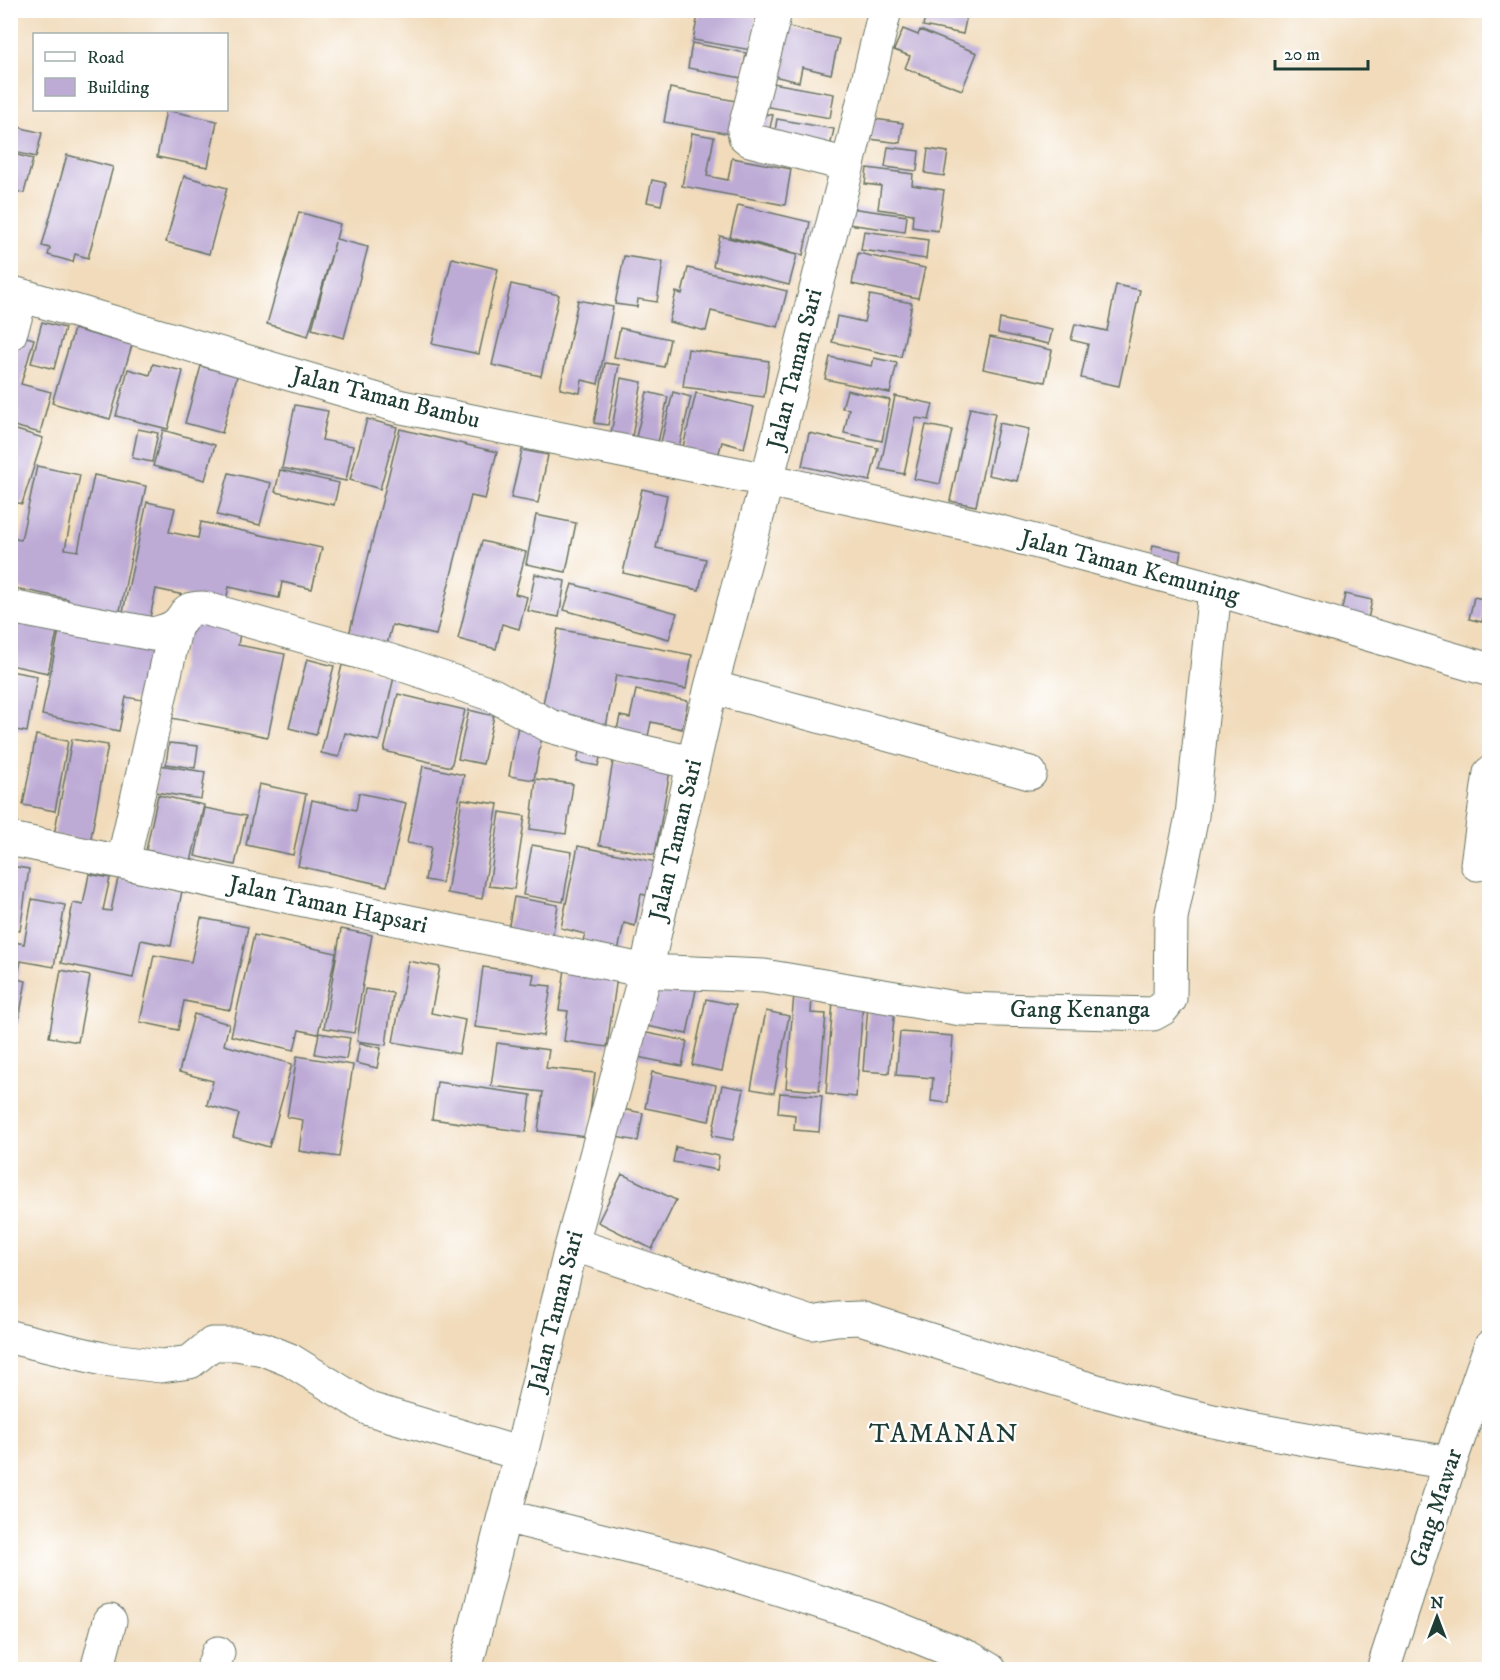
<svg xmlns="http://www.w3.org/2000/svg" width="1500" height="1680" viewBox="0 0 1500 1680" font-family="'IM FELL DW Pica',serif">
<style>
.building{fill:#bdabd6}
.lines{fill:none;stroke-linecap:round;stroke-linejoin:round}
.minor-casing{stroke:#687463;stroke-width:35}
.minor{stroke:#fff;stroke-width:33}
.labels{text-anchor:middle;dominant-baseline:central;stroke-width:4.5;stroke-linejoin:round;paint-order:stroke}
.street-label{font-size:24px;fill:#1f3d34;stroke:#fff}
.quarter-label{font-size:27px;letter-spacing:1.5px;fill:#1f3d34;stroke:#fff}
</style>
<rect width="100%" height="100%" fill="#fff"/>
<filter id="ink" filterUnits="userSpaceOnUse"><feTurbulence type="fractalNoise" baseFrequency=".0167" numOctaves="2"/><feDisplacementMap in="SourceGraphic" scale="12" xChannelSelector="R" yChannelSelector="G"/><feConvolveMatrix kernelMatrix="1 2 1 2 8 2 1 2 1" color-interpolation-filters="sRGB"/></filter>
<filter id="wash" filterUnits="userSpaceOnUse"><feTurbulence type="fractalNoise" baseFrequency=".008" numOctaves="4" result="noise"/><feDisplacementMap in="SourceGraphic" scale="24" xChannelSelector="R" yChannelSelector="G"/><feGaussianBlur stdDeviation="1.35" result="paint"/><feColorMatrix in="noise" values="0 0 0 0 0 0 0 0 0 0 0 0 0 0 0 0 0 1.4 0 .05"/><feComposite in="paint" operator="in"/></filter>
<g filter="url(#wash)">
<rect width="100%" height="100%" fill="#f1dbbb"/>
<g id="blocks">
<!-- building -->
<path class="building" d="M699 10H718L756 17 751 50 693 40Z
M926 10H968L963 34 923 26Z
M781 25 839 39 831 74 802 67 799 82 769 75Z
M903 29 918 35 920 30 977 53 962 90 905 68 910 56 894 50Z
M692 43 746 53 742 78 688 68Z
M762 81 834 94 830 118 758 105Z
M670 88 736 101 730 134 664 122Z
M166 110 217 121 208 167 157 157Z
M752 112 773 115 768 136Z
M777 119 834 129 829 152 773 142Z
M874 119 903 123 900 143 870 139Z
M10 125 42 133 36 157 10 151Z
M692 133 714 137 707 176 728 180 732 158 791 169 785 205 682 186Z
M888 147 919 151 917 171 885 167Z
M928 149 948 152 944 176 925 173Z
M10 153 33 159 24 193 10 190Z
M67 155 113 167 88 258 75 254 73 262 48 255 50 248 42 246Z
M867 168 913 174 912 185 944 190 938 231 912 227 913 214 878 209 881 186 865 184Z
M184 176 227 188 209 254 166 242Z
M652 180 666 183 661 205 647 202Z
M738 205 810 222 803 255 730 237Z
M850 208 907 216 905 232 848 224Z
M299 212 340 224 336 239 368 247 344 338 312 329 335 242 308 336 267 324Z
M864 231 928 240 926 259 861 250Z
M720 236 797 255 789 285 713 266Z
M858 253 925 268 918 298 852 284Z
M624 256 663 262 657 302 638 299 637 307 615 304Z
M452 258 498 269 479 354 432 344Z
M688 268 787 291 778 327 711 311 706 331 669 322 676 292 682 294Z
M511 284 559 295 541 376 492 365Z
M1116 285 1140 290 1119 386 1081 378 1088 344 1071 340 1075 324 1107 331Z
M870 295 912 303 901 357 832 342 837 316 864 322Z
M578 300 613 307 598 384 582 380 580 393 560 389Z
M1000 319 1052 330 1049 344 998 333Z
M42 322 65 328 54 369 31 363Z
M620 328 670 339 664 367 614 357Z
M74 329 132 345 110 419 52 403Z
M11 333 34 339 21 384 51 392 40 433 10 425Z
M990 337 1052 350 1045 382 983 369Z
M688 349 769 361 764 397 683 387Z
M830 357 872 366 874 358 897 363 890 393 825 379Z
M605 363 619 365 608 425 594 423Z
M153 364 183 371 168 429 116 416 128 369 150 375Z
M201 366 237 376 222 433 185 423Z
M621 378 642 382 631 442 610 439Z
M847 390 890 400 882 441 844 433 849 409 842 408Z
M647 392 668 397 657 447 635 441Z
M673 392 691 397 679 447 661 442Z
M696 393 754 407 744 448 722 442 716 463 681 455Z
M895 396 933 404 929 420 916 418 904 474 880 469Z
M295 405 328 411 322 440 353 446 346 481 282 468Z
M970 408 995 413 976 506 950 501Z
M367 419 397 427 380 489 350 480Z
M999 423 1029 429 1017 481 988 475Z
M926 425 952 430 940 484 914 479Z
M10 428 43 438 22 504 10 501Z
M138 429 158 433 152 462 132 458Z
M400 429 497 452 485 499 471 496 436 635 392 625 385 652 347 643Z
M163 430 215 445 205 480 153 466Z
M809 433 878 448 870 481 802 466Z
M522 450 548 455 538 503 511 498Z
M37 466 80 475 65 549 78 551 94 475 146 486 117 625 65 614 68 599 10 587V538L21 540Z
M280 470 339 483 334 505 275 492Z
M229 473 271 483 260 525 217 515Z
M642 489 667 495 656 548 706 559 699 590 623 573Z
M147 502 175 508 169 532 198 538 201 522 322 548 312 589 282 582 279 598 229 587 225 604 156 589 148 627 121 621Z
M536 515 576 523 566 572 526 564Z
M482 541 526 552 515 594 527 597 519 629 502 624 496 649 458 639Z
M1153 545 1181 551 1179 562 1151 556Z
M1489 555H1490V573L1485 571Z
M535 574 565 581 559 617 528 611Z
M1488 574 1490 603 1486 602 1482 622 1469 619 1474 597 1483 599Z
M572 584 677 613 669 639 564 610Z
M1345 594 1372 600 1368 619 1341 613Z
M191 611 242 622 238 645 285 654 268 737 171 718Z
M10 612 59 623 48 673 10 665Z
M61 621 165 641 153 702 126 697 119 731 42 715Z
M558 629 692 655 686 689 616 675 605 732 540 719Z
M307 659 334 666 316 735 289 728Z
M342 665 394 677 379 741 345 733 339 757 321 753Z
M10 671 37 676 27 732 10 729Z
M636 690 688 701 682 729 651 722 646 746 615 739 620 716 630 718Z
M398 694 465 710 451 767 384 751Z
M469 710 494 716 483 764 458 759Z
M519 720 544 725 534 780 509 776Z
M36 735 68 741 55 811 23 805Z
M72 739 108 745 90 843 54 835Z
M10 742 15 743 12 766H10Z
M581 742 603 746 598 766 577 762Z
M169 743 198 746 195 768 166 764Z
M613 761 670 771 655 855 599 845Z
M159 765 205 772 201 799 155 792Z
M423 766 464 775 442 883 425 880 431 847 407 843Z
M536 779 573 784 566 834 530 829Z
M259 784 306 794 293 855 246 845Z
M359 793 406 803 387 886 298 866 312 800 356 810Z
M158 795 204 805 190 866 158 859 160 853 146 850Z
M462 799 498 804 482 899 447 893Z
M205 808 246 816 235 865 195 856Z
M500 812 525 816 514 889 489 886Z
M532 845 572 852 563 902 523 895Z
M578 846 656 862 649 896 641 894 635 926 624 923 617 956 581 948 585 934 561 928Z
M10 866 29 869 20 931 10 930Z
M89 874 110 878 103 910 111 911 118 878 182 891 171 946 141 940 133 978 61 963 73 903 83 905Z
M514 897 558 905 552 938 508 930Z
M32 899 65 905 54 967 21 961 17 979 26 981 18 1024 10 1022V941L24 944Z
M201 918 248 927 230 1010 184 1001 178 1030 140 1022 154 955 191 962Z
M341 929 372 935 354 1033 324 1028Z
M254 935 336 953 318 1034 299 1030 294 1050 231 1036Z
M408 961 440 967 431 1013 465 1020 459 1054 393 1042Z
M483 967 534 974 532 984 551 986 543 1036 475 1027Z
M565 969 617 977 607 1047 564 1041 568 1011 559 1010Z
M61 970 90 976 78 1042 49 1037Z
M655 982 696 990 687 1034 646 1026Z
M365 989 393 993 386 1045 357 1041Z
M794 994 812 996 811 1013 826 1014 819 1091 786 1088Z
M706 999 736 1005 722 1071 692 1065Z
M833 1001 863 1003 856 1097 826 1094Z
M868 1005 895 1007 889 1073 863 1071Z
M766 1011 789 1016 774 1093 751 1089Z
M194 1014 229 1024 224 1045 292 1064 269 1147 233 1137 239 1114 207 1105 213 1081 179 1072Z
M642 1032 687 1041 682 1066 637 1057Z
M900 1032 953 1036 948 1103 931 1101 933 1078 896 1075Z
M319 1033 350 1038 346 1059 315 1054Z
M360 1043 381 1048 377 1068 356 1063Z
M497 1043 549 1050 546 1068 595 1073 587 1137 538 1131 543 1092 491 1086Z
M297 1056 353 1065 339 1157 299 1151 303 1120 287 1117Z
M652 1072 716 1085 709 1121 645 1108Z
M437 1082 531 1095 526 1132 432 1119Z
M722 1085 744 1089 733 1140 712 1136Z
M780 1093 822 1096 819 1132 794 1130 795 1115 778 1113Z
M622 1109 643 1113 638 1141 615 1137Z
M676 1147 719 1156 717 1170 673 1162Z
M622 1174 676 1200 652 1249 598 1222Z"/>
</g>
</g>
<g filter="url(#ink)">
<use href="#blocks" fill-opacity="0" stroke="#687463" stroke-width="1.5"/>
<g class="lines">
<defs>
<path id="minor" d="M775 12 744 131 745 136 750 140 848 165
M10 292 402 407 767 480 985 528 1215 589 1490 670
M10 334 22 296
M10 607 153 634C161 632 170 630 176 625 189 614 181 608 203 608L391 661 493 695 550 726 623 747 693 763
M711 687 1030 773
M10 839 646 971 764 976 961 1009 1153 1014 1162 1009 1170 999 1171 918 1192 816 1215 589
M123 862 176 625
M1477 864 1490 773
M572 1244 812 1323 836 1319 860 1318C977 1354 1093 1394 1213 1421 1291 1438 1371 1450 1450 1463
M10 1337 103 1359 161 1366 190 1362 212 1344H237L263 1349 290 1360 369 1409 521 1454
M504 1516 707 1566 877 1620 970 1658 990 1670
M97 1670 110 1621
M212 1670 218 1653
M465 1670 504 1516 521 1454 572 1244 646 971 711 687 767 480 848 165 885 10
M1383 1670 1450 1463 1490 1347"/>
</defs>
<!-- minor casing -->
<use href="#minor" class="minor-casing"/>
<!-- minor -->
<use href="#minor" class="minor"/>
</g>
</g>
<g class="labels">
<!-- street labels -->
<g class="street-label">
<text transform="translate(795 369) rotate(-76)">Jalan Taman Sari</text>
<text transform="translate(386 398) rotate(14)">Jalan Taman Bambu</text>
<text transform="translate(1130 567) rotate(15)">Jalan Taman Kemuning</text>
<text transform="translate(676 840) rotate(-77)">Jalan Taman Sari</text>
<text transform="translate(328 905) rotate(12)">Jalan Taman Hapsari</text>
<text x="1080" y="1010">Gang Kenanga</text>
<text transform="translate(556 1311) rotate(-76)">Jalan Taman Sari</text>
<text transform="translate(1436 1508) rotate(-72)">Gang Mawar</text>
</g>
<!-- quarter labels -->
<g class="quarter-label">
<text x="944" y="1434">TAMANAN</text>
</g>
</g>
<!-- margin -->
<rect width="1500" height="1680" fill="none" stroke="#fff" stroke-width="36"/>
<!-- legend -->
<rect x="33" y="33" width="195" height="78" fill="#ffffff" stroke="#a5b1ae" stroke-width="1.5"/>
<rect x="45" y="52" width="30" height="9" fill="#ffffff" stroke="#a5b1ae" stroke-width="1.5"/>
<text x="87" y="63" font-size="18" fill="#1f3d34">Road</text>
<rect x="45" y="78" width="30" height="18" fill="#bdabd6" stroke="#a5b1ae" stroke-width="1.5"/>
<text x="87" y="93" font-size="18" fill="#1f3d34">Building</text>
<!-- north arrow -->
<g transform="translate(1437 1617)" stroke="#ffffff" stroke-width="4.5" paint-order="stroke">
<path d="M0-4.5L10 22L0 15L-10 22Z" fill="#1f3d34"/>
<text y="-9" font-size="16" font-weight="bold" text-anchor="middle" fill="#1f3d34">N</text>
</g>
<!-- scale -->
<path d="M1275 60v9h93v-9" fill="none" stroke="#1f3d34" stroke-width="3"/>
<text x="1284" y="60" font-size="18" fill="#1f3d34" stroke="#ffffff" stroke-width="4.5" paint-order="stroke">20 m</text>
</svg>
